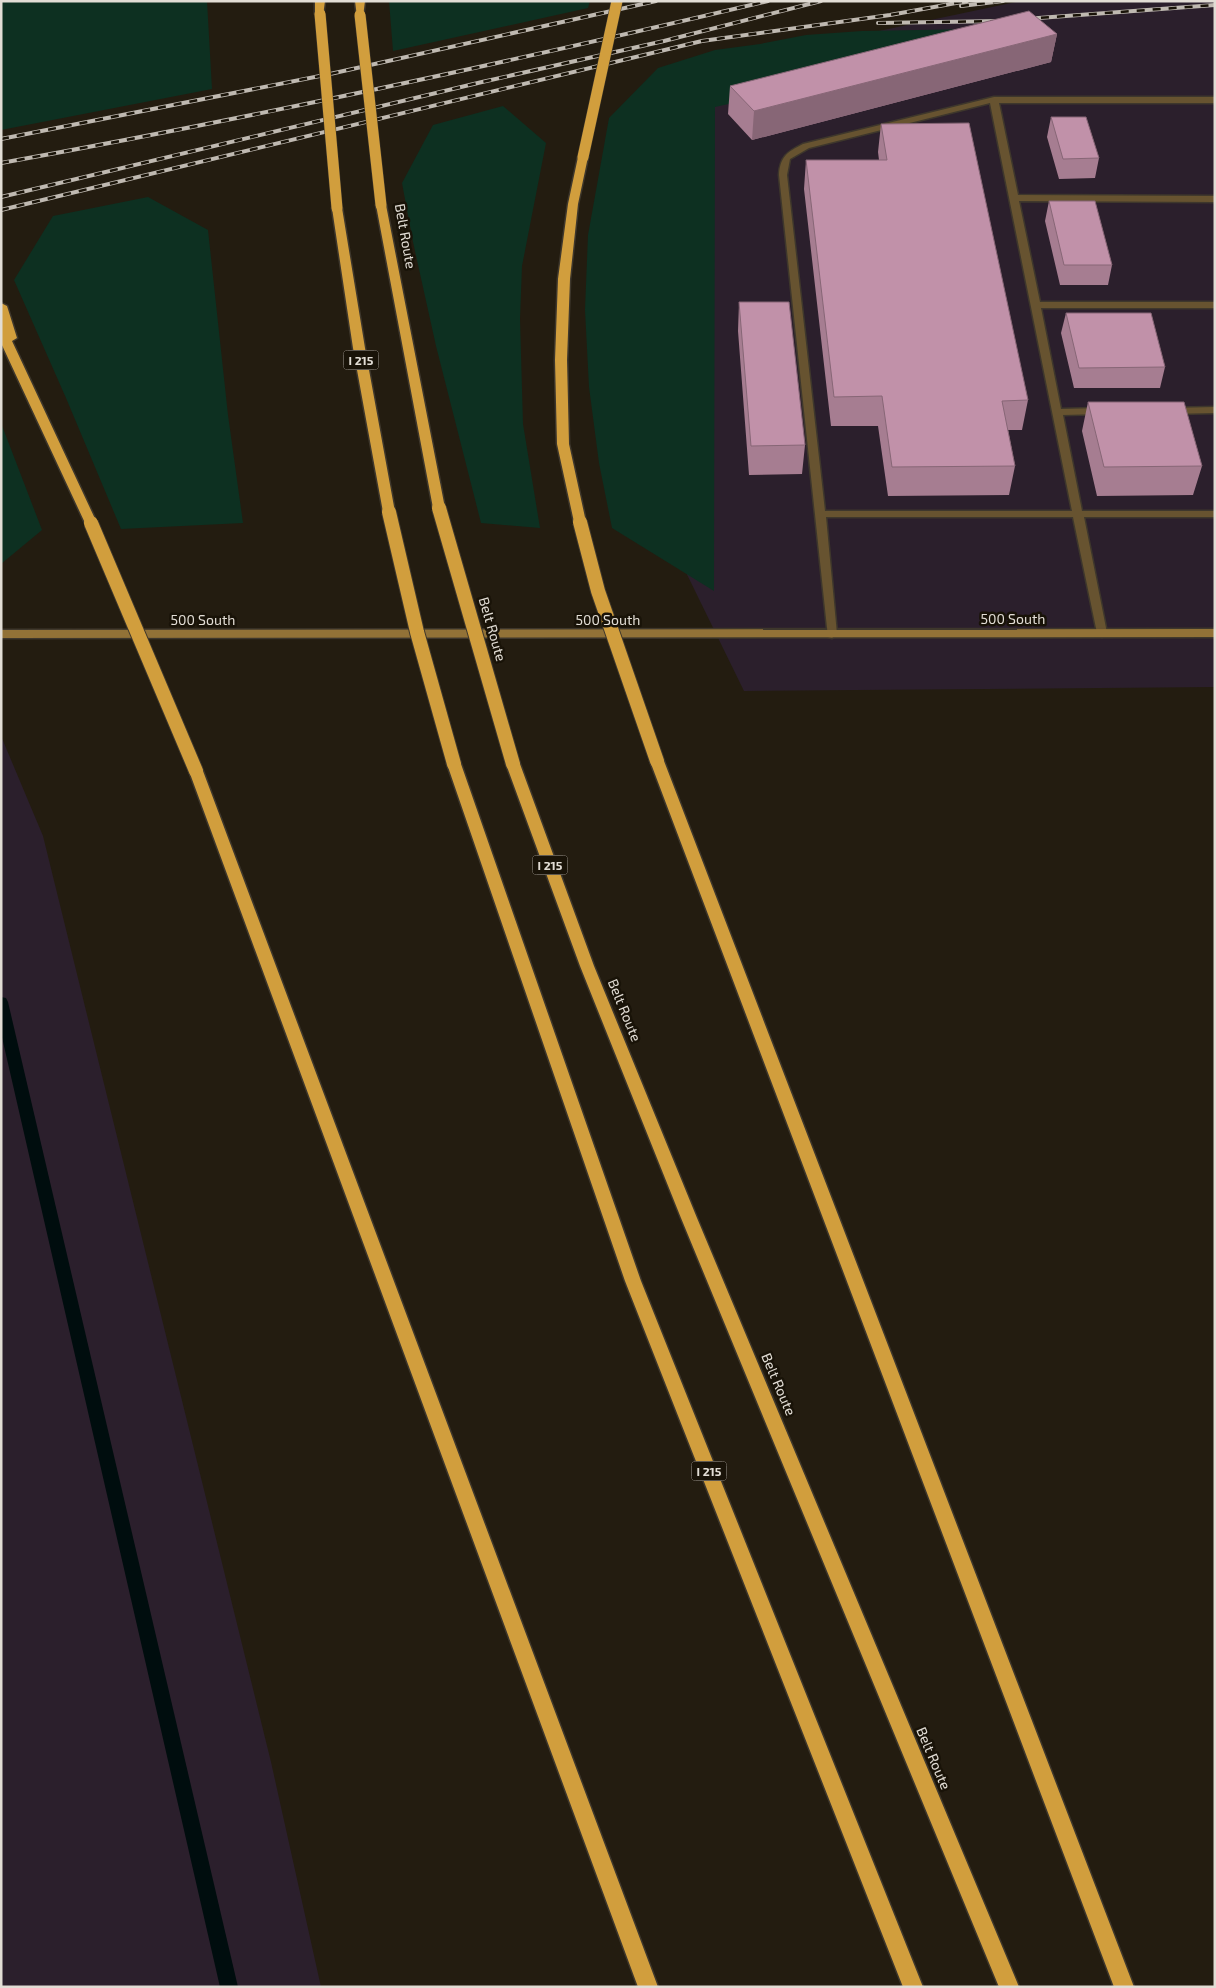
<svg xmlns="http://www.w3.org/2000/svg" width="1216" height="1988" viewBox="0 0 1216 1988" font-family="'Exo 2',sans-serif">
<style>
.industrial{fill:#2b1f2c}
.green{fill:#0d3021}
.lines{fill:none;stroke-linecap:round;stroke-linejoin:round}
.stream{fill:#000d0e;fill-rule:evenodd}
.lane-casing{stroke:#3e372c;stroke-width:3}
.secondary-casing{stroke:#3e372c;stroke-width:3}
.highway-casing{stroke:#3e372c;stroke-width:3}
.lane{fill:#675330;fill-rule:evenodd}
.secondary{fill:#927237;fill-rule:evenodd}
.highway{fill:#d19e3d;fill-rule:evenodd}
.rail-casing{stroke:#bfb9b1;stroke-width:4}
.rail{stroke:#191308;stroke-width:2.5;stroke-dasharray:8;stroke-linecap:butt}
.highway-bridge-far1-casing{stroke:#3e372c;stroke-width:12;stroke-linecap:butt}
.highway-bridge-casing{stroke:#3e372c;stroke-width:16;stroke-linecap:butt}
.highway-bridge-far1{stroke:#d19e3d;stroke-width:11}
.highway-bridge{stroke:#d19e3d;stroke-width:14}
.wall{fill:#a67d91}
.shaded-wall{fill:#876676}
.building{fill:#c191a9;stroke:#876676}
.labels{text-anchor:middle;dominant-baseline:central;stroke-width:5;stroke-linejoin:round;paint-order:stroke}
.shield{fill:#191308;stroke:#a6a098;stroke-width:1}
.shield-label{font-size:12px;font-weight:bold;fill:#e2ddd5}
.street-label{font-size:14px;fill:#e2ddd5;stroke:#191308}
</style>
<rect width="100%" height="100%" fill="#231c10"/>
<!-- industrial -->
<path class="industrial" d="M1020 1H1215V687L744 691 654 507 699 69Z
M1 736 43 836 271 1762 321 1987H1Z"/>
<!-- green -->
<path class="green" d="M1 1H207L212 89 1 130Z
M389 1H590L588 8 393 51Z
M1038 28 1014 40 715 107 714 591 612 528 599 463 589 387 585 310 588 235 609 118 658 68 715 50 760 44 806 35 862 31Z
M503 106 546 143 522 266 520 319 523 424 540 528 481 523 436 346 413 242 402 183 433 125Z
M148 197 208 230 228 415 243 523 121 529 66 398 14 280 53 216Z
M1 423 42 530 1 564Z"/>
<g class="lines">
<!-- stream -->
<path class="stream" d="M1 997 6 998 8 1002 238 1987H220L1 1033Z"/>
<defs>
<path id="lane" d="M994 97H1215V103H999L1018 195 1215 196V202L1019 201 1040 302H1215V308H1041L1061 409 1101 408 1106 411 1101 414 1063 415 1082 511H1215V517H1084L1107 633 1102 637 1097 633 1073 517H826L837 634 832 638 828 637 779 175C780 157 787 152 803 144ZM990 103 1072 511H825L787 175 790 159 809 148Z
M1215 407V413L1169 414 1164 411 1169 408Z"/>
<path id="secondary" d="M1215 629V637L1 638V630Z"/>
<path id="highway" d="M315 1H325L323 16 320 17 315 14Z
M355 1H365L363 17H357Z
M583 154 588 157 578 204 570 279 567 360 569 444 586 522 580 526 574 522 557 444 555 360 558 279 568 204 578 157Z
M381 202 386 205 445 508 439 512 433 508 376 205Z
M337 205 342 208 365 348 395 512 389 516 383 512 353 348 332 208Z
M1 303 7 306 17 338 12 341 97 523 95 526H87L85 523 1 343Z
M657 756 662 757 664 761 1134 1987H1114L650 761 652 757Z
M454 759 459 760 461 764 641 1281 923 1987H903L625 1281 447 764 449 760Z
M513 759 518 760 520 764 594 966 697 1218 1019 1987H999L681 1218 580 966 506 764 508 760Z
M196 766 201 767 203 771 658 1987H638L189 771 191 767Z"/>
</defs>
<!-- lane casing -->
<use href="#lane" class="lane-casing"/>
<!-- secondary casing -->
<use href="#secondary" class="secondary-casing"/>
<!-- highway casing -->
<use href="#highway" class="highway-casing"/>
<!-- lane -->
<use href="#lane" class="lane"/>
<!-- secondary -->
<use href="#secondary" class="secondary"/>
<!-- highway -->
<use href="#highway" class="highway"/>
<defs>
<path id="rail" d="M961 6 1003 1
M1025 19 1215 5
M878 23 1000 21
M1 139 330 74 656 1
M1 163C258 117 514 61 768 1
M1 197 482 82 664 41 821 1
M1 210 702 41 890 15 967 1"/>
</defs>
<!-- rail casing -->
<use href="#rail" class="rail-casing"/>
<!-- rail -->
<use href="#rail" class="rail"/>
<defs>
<path id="highway-bridge-far1" d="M320 14 337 208
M360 15 381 205
M583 157 617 1"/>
<path id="highway-bridge" d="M439 508 513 764
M389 512 417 632 454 764
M580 522 598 591 657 761
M91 523 196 771"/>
</defs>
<!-- highway-bridge-far1 casing -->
<use href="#highway-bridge-far1" class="highway-bridge-far1-casing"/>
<!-- highway-bridge casing -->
<use href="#highway-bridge" class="highway-bridge-casing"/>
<!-- highway-bridge-far1 -->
<use href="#highway-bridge-far1" class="highway-bridge-far1"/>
<!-- highway-bridge -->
<use href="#highway-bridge" class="highway-bridge"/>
</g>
<!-- wall -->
<path class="wall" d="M1057 34 1051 62 752 140 728 114 730 86Z
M1051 117 1099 158 1095 178 1059 179 1047 137Z
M881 124 1028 400 1022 430H1008L1015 466 1009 495 888 496 878 426H831L804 189 806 160H879L878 152Z
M1049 201 1112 265 1108 285H1060L1045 221Z
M739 302 805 445 802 474 749 475 738 331Z
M1066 313 1165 367 1160 388H1074L1061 333Z
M1088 402 1202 466 1193 495 1097 496 1082 431Z"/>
<!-- shaded-wall -->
<path class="shaded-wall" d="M1057 34 1051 62 752 140 754 111Z"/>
<!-- building -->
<path class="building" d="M1029 11 1057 34 754 111 730 86Z
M1051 117H1086L1099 158 1063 159Z
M969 123 1028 400 1002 401 1015 466 892 467 882 396 834 397 806 160H887L881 124Z
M1049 201H1095L1112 265H1064Z
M739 302H789L805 445 751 446Z
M1066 313H1151L1165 367 1079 368Z
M1088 402H1184L1202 466 1104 467Z"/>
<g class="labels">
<!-- shield labels -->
<g class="shield">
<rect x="343.5" y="350.5" width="35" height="19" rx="4"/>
<rect x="532.5" y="855.5" width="35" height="19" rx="4"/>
<rect x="691.5" y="1461.5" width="35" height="19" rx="4"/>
</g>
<g class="shield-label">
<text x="361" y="360">I 215</text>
<text x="550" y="865">I 215</text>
<text x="709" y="1471">I 215</text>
</g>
<!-- street labels -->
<g class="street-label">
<text transform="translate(406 236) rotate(80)">Belt Route</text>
<text x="1013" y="618">500 South</text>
<text x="203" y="619">500 South</text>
<text x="608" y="619">500 South</text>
<text transform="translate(493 629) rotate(74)">Belt Route</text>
<text transform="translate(625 1010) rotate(68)">Belt Route</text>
<text transform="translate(779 1384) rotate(67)">Belt Route</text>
<text transform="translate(934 1758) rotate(67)">Belt Route</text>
</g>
</g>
<!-- border -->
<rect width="1216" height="1988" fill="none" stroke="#e2ddd5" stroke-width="5"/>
</svg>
